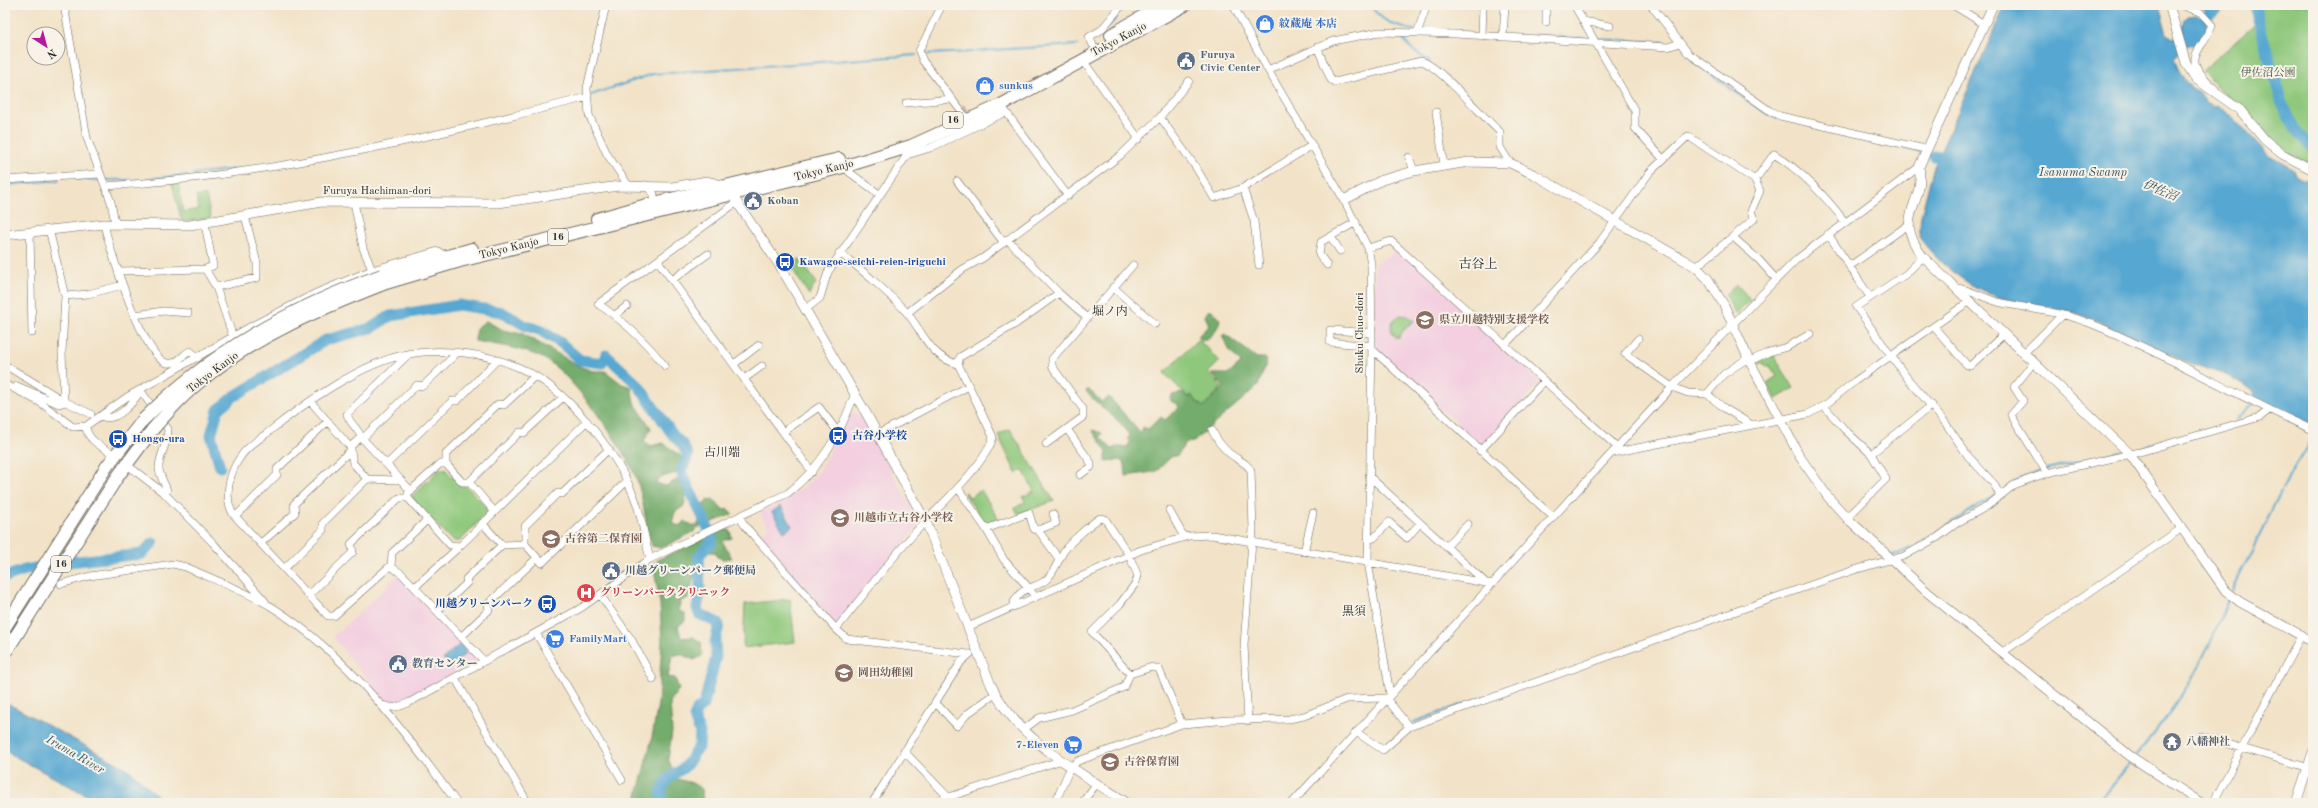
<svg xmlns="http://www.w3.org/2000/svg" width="2318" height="808" viewBox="0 0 2318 808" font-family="'Old Standard TT','Noto Serif JP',serif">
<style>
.built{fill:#f3cfe0}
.green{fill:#8fc87c;stroke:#5d7a54}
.forest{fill:#73ac6c;stroke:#4f6c4c}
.water{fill:#56a7d1;stroke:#40697e}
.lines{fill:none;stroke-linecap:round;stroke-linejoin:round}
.stream{stroke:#56a7d1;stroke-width:2}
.river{stroke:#56a7d1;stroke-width:11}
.minor-tunnel{stroke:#cabea9;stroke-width:7;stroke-dasharray:7 3.5;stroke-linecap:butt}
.minor-casing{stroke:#716b62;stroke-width:8}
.tertiary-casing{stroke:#716b62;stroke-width:10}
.trunk-casing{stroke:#716b62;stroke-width:14}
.minor{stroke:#fff;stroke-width:7}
.tertiary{stroke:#fff;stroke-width:9}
.trunk{stroke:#fff;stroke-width:12}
.trunk-bridge-casing{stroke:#716b62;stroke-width:14;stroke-linecap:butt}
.trunk-bridge{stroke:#fff;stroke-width:12}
.labels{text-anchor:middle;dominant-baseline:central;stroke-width:4;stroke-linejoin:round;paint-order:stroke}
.shield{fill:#f7f3e8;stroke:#686764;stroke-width:1}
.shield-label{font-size:10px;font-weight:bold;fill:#2b2b2b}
.shop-label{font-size:11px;font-weight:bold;fill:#366cbe;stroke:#f7f3e8;text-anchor:start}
.street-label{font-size:11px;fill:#2b2b2b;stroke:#f7f3e8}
.service-label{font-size:11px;font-weight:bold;fill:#4e5e75;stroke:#f7f3e8;text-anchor:start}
.park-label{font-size:11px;fill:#495a43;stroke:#f7f3e8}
.transit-label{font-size:11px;font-weight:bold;fill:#164399;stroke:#f7f3e8;text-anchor:start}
.education-label{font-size:11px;font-weight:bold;fill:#785e54;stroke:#f7f3e8;text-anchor:start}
.health-label{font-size:11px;font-weight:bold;fill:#be3a42;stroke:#f7f3e8;text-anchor:start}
.worship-label{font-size:11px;font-weight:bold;fill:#5b616d;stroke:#f7f3e8;text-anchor:start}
.water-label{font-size:12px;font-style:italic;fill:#3a5665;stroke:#f7f3e8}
.neighbourhood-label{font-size:12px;fill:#2b2b2b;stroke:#f7f3e8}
.quarter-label{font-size:13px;fill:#2b2b2b;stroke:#f7f3e8}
</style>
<rect width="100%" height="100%" fill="#f7f3e8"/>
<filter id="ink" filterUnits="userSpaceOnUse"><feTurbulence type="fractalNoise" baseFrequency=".025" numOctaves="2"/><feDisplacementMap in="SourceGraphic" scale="8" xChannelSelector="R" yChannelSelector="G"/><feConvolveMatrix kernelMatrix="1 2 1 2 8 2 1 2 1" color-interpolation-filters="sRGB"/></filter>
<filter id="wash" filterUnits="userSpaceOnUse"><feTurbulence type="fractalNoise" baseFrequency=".012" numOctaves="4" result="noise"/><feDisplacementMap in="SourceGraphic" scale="16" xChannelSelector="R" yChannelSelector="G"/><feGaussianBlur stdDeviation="0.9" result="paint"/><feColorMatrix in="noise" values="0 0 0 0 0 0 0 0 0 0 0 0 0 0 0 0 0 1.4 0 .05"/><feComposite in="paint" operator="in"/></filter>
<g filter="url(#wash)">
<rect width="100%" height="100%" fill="#f2e3c8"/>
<!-- built -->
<path class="built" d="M1400 250 1541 382 1482 447 1457 427 1458 422 1445 413 1375 349V263Z
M854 412 861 417 920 523 837 625 756 536 768 529 760 512 790 497 805 486 819 471 851 413Z
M399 575 476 656V661L413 696 394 704H387L333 637Z"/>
<!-- green -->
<path class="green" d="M2255 5H2313V167L2278 148 2202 71 2259 21Z
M178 182 183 212 199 209 196 196H206L211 218 182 222 172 183Z
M800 259 816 282 809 295 790 265Z
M1737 285 1751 300 1736 315 1725 294Z
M1401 315 1408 316 1414 321 1405 328 1398 339C1388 332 1389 320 1401 315Z
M1198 339 1220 361 1208 373 1222 387 1203 407 1191 395 1188 397 1164 373Z
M1772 353 1794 388 1776 399 1767 383 1777 376 1769 365 1766 367 1762 362 1759 364 1756 359Z
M1010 429 1054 501 1018 514 1015 508 1025 502 1023 497 1034 491 1023 470 1016 473 998 435Z
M440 469H445L461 486H466L486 506 487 513 460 541H452L411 497Z
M981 490 1000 521 987 526 964 493 965 492 970 497Z
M790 599 795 642 743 648 745 604Z"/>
<!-- forest -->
<path class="forest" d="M1212 310 1220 319C1218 330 1212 337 1202 341L1198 336 1209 325 1205 316 1208 311Z
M486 321 503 330 523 334 581 367 593 371H605L622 384 631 387 634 402 651 428 644 441 651 446 663 443 688 461 689 467C680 475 668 473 658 479L656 483 666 486 678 479 687 489 684 506 675 512 672 523 679 526 685 521 692 526 698 525 700 515 698 510 708 500 713 499 723 510 728 509 733 514 697 528 695 531 661 548 652 546C645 524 644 501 637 480 626 450 571 372 543 358 522 348 497 345 475 341L476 328Z
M1225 334 1257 358H1265L1267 361 1258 386 1194 441 1185 443 1178 455 1171 457 1158 470 1153 472 1126 476 1125 465 1120 460 1105 461 1107 452 1092 430 1102 433 1100 437 1112 449 1116 447H1127L1130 442 1127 439 1130 436C1122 420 1098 407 1086 391L1088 389 1102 402 1109 397 1141 433 1143 427 1148 429 1161 417 1165 420 1179 408 1177 403 1172 402 1170 399 1172 395 1183 393 1188 398 1191 396 1203 407 1224 387 1211 374H1229L1241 363 1230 351 1222 336Z
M726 529 730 531 732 538 722 541 732 558 724 559 717 557V553C708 550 704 554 697 559L690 593 688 598 681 601 678 610 685 614V621L678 626 681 638 693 637 701 642 702 656 694 660 680 654 672 656 668 677 675 678 679 689 670 702 672 732 668 759 677 779 692 783 702 789 703 803H635L651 742 658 704 662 642 660 604 653 564 659 559Z"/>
<!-- water -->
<path class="water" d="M2005 5H2159L2167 34 2173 38 2182 31C2182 20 2186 14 2198 14L2208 26 2196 46 2187 45 2174 59C2178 69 2183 79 2191 88 2196 93 2203 94 2205 101L2213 106 2217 105 2235 119 2269 156 2295 170 2296 175 2305 179 2310 177 2313 179V426L2254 396 2255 393C2235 374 2211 371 2187 362 2151 348 2117 329 2081 315 2059 307 2035 306 2012 301 1974 292 1942 268 1919 237L1921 216 1933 169Z
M2204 5H2232L2225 8 2215 17 2202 7Z
M781 506 792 526 784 532 772 512Z
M460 644 467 652 451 667 443 659Z
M5 702 128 769 160 798 170 803H101L5 751Z"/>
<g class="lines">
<!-- stream -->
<path class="stream" d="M1370 5C1381 21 1395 27 1414 30
M1121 11 1127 5
M1108 27 1117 17
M1420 29 1444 30
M1400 35 1411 49 1430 62
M1534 35 1592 39
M1596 39 1665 42
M976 51 1077 45
M926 54 973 52
M1692 60 1759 109 1777 118
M591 95 653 74 917 55
M1822 129 1923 153
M1503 135 1504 148
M1927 154 1934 156
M193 174 237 169
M78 179 98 180
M147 179 188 175
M107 180H131
M5 185 59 180
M2236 421 2259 397
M2134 450 2180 437
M2013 482 2051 468 2121 451
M1919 544 1996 494
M1892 556 1912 548
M2232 591 2292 470 2313 436
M1414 722 1483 697
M2136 756C2162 725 2187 690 2205 654 2215 635 2221 616 2229 597
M2097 803 2132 761"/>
<!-- river -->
<path class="river" d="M2254 5 2281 101 2289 120 2313 150
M2198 26 2219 5
M1934 156 1953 155
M220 467 211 435 218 410 233 397 326 340 371 328 390 316 459 305 502 312 526 326 540 330 561 343 580 360 602 363 606 355 638 385 673 435 682 444 688 455 681 472 712 536V542L699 555 700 594 697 608 699 614 716 622 719 625 715 642 716 657 704 704 697 710 694 717 700 733 699 746 685 767 670 777 665 783 661 794 663 803
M5 577 25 570 68 562 142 554 153 543"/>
</g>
</g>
<g filter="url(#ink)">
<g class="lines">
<!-- minor-tunnel -->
<path class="minor-tunnel" d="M963 107 970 119"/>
<defs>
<path id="minor" d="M64 5 87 138 111 202 115 223
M606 5 587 88 589 115 607 154 628 185
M942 5 919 51 923 61 964 115
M1233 5 1268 70 1344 200 1368 248 1371 264 1372 346 1368 562 1390 694
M1574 5 1635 111V128L1663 159
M1651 5 1688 53 1770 111 1780 116 1925 149
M1953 5 1984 24
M2181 5 2200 12 2212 25C2197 60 2181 55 2215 89
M1583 21 1610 26
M1546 22V5
M1417 33 1427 5
M1482 36 1483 5
M1503 37 1505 5
M1093 45 1089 37 1101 30 1122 5
M1317 47 1331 80 1335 82 1421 61C1437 64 1484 118 1500 132V147L1510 163
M1082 59 1139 139
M1268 70 1333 41 1379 32 1456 34 1668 47 1680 43
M906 103 952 99
M1001 105 1068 196
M1436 112 1444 165
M1160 117 1195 166 1214 198 1243 188 1311 146
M907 155 930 148 1006 112
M1409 157 1414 171
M847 166 849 172 879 194
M5 180 99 174
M1755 180 1774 154C1801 171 1826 197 1845 222
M957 181 1004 243
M645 185 654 194V199L650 204
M105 186C269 176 428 138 588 97
M1243 188 1254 221 1259 265
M354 202 363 248 372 270
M104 224C109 247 143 358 167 363 177 365 182 355 190 351L198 358
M49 229 65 296 62 352 64 401 91 414
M30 232 32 333
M1828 234 1870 297
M1331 237 1340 251
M1733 237 1759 260 1776 279
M1008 240 1059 293 1086 317
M1368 248 1391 241 1617 447
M839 253C855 263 895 299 908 314 924 334 930 357 958 364
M1923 257 1906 274 1856 307 1908 379 1944 421 1968 456 1994 484 2000 496
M658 261 812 472
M1327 265 1319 254 1321 242 1356 222
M1850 266 1908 225
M205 269 216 287 233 337
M119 271 205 269 213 266 205 224
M672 280 708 254
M216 287 257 278V263L245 216
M1113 287 1155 324
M1958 288C1972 291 1984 298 1998 302 2029 309 2062 312 2092 324 2168 355 2238 397 2313 430
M65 296 88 294 123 285
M805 310 820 298 828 272 907 155 911 146
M907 313 963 269 983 258 1121 155 1160 117 1189 81
M134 315 164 311 188 313
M615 315 627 306
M1934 327 1967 365 1970 366 2004 334
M1372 333 1330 330V342L1372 346
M1638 339 1625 354 1672 387 1688 393 1707 394 1724 408 1752 425
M1505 345 1599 243 1650 172 1688 136 1755 180 1760 191 1751 211 1754 219 1696 267
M1372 349 1553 517
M2024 353 2061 316
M1750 361 1769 352 1787 347 1810 334
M2034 362 2014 387 2023 401 2011 415 2047 473
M734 364 759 345
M5 365 64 401
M665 366C646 342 624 321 598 304L737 202
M744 379 762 366
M5 384 41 403 73 427 86 426 127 397 255 324 314 294 372 270 438 251 445 256
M17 386 59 404 66 402
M141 391 168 429C168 444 158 458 159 469 160 476 164 483 167 490L165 494
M1707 394 1724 374 1748 358
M311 402 350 447 361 437 411 491
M1824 406 1844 429 1871 454 1886 479 1847 518
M103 417C117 422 134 402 140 391
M86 426C86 440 104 448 115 455
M1067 429 1091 463V467L1080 475
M1212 430C1216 439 1221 446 1229 453 1236 459 1248 463 1251 471L1253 529 1244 645 1248 721
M783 432 819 407 837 431
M878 434 969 386 958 364 960 357 1017 323 1059 293
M361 437C358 428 349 423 347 414L409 354
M362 439 417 385 423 386 457 353
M1046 444 1083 417V409L1052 366V359L1133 265
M350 447 353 463 367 479
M1480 451 1544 381
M1612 453 1808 414 1824 406 1855 381 1970 301
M1871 454 1932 405
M126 464 165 494 214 544 265 601
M387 464 452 401H457L497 360
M446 464V454L498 404 504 405 534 377
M1369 476 1485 582
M469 482 520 432 524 433 562 398
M958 488 986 529 1029 513 1034 529 1038 530 1059 559
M408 498 450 545 460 546
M1169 510 1184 537
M236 516 277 475V469L327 422
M739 517 746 527 836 629 847 639 968 654
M986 529 1004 560 1028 587 1035 597
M1038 530 1056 523 1053 514
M1368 540 1374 538 1389 522 1407 538 1420 523
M261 543 295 513 294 504 351 450
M525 544V526L558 493 562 494 609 449
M502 545 525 544 542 563 627 481
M1446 547 1468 524
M1304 552 1313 513
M391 567 392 553 427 520
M285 568 323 530V523L367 479 396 480 399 478
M61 584 90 576 173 564 186 567C214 580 246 591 272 607 348 655 404 731 457 803
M415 587 460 546 587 421
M309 595 353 552 351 544 399 498H408V493L440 464H446L462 482H469L494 511
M601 596 631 639 653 679
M1012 607C1020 583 1038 590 1048 578 1055 570 1059 559 1064 551 1068 544 1093 522 1100 518L1105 519 1129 555 1138 576 1135 584 1120 604 1092 632 1130 674
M437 611 467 583 466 579 502 545 482 523
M968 627 1141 550 1189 536 1212 535 1492 584
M836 629C864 595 891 558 921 526 939 507 988 461 993 437L969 386
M536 633 622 780
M461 637 489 610 488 604 537 558
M2003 652 2182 528
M484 661 402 574 390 566 334 616H328L233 514C223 496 230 471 241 456 247 447 258 440 266 434 302 405 362 362 408 354 444 348 486 353 520 368 566 388 614 448 633 494 642 514 644 538 650 559
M455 678 528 803
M935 702 957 726 967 714 995 694
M380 704C392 709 398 708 410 702L581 608 650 559 788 493C820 468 842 431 855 393
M1023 730 1039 718 1072 710 1124 687 1130 674 1152 667 1159 669 1182 724
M1356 732 1383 750 1409 727 1765 601 1854 570 1904 556 1938 537 1957 523 1986 507 2014 485 2027 480 2047 473 2140 452 2260 417 2269 410
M2201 736 2313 769
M904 751 948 797
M872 803 961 662 970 654
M931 803 1062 760
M1055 803 1071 766 1078 761 1182 724 1229 720 1289 719 1304 716 1347 699 1386 698 1409 727
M1082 803 1097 783
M1292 803 1672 387 1759 297 1797 259 1919 167
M2213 803 2302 634"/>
<path id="tertiary" d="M1993 5 1919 167C1926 206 1891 215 1923 257L2129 453 2226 591 2240 602 2313 642
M2169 5 2186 63 2196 79 2240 110 2265 140 2282 154 2313 170
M1344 200 1382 180 1414 171 1469 162 1510 163 1535 175 1696 267 1708 279 1724 305 1748 358 1800 457 1828 497 1847 518 1927 592 2130 756 2201 803
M5 235 104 224 190 225 322 202 498 203 619 186 672 187 707 181 726 186 780 266 866 413 926 522 991 685C1018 741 1077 770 1127 803
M2296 803 2313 752"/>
<path id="trunk" d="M1111 35 1162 5
M597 219 650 204 839 159
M382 275 472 249
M386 283 460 261 843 167 911 146 1001 105 1185 5
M5 627 107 466 143 420
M5 653 118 476 153 429"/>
</defs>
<!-- minor casing -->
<use href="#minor" class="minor-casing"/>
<!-- tertiary casing -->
<use href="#tertiary" class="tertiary-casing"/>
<!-- trunk casing -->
<use href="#trunk" class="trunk-casing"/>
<!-- minor -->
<use href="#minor" class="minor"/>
<!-- tertiary -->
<use href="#tertiary" class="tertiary"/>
<!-- trunk -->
<use href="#trunk" class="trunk"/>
<defs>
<path id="trunk-bridge" d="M143 420C211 351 291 308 382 275
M153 429C169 411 184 394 203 379 257 335 322 308 386 283"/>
</defs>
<!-- trunk-bridge casing -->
<use href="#trunk-bridge" class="trunk-bridge-casing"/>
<!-- trunk-bridge -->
<use href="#trunk-bridge" class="trunk-bridge"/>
</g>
</g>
<!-- icons -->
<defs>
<symbol id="shop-disc" viewBox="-11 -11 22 22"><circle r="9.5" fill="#3f7fe0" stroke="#f7f3e8"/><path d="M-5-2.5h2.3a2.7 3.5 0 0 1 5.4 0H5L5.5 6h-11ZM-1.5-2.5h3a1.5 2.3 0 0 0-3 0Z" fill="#fff"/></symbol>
<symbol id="civic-disc" viewBox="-11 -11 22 22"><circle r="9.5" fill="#5c6f8a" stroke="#f7f3e8"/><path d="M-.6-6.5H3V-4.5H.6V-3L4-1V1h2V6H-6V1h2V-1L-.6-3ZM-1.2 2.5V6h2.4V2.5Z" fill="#fff"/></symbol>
<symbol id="bus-disc" viewBox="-11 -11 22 22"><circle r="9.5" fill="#1a4fb4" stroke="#f7f3e8"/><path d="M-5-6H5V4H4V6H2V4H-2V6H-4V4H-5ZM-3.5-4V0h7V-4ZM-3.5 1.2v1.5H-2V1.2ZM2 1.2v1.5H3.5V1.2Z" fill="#fff"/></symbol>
<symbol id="school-disc" viewBox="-11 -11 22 22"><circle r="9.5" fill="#8d6e63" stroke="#f7f3e8"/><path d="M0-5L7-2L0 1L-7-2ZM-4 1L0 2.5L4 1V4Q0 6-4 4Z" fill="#fff"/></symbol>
<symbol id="hospital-disc" viewBox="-11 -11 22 22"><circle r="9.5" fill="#e0444e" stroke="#f7f3e8"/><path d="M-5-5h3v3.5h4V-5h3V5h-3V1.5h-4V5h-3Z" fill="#fff"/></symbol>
<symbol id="supermarket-disc" viewBox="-11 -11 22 22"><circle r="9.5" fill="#3f7fe0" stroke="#f7f3e8"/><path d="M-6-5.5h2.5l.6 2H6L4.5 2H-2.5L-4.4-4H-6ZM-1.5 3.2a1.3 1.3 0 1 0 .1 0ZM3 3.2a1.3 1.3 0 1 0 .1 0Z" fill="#fff"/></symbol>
<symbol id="temple-disc" viewBox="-11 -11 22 22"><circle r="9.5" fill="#6b7280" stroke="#f7f3e8"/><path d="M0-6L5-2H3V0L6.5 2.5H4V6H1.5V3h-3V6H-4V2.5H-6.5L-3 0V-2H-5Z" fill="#fff"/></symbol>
</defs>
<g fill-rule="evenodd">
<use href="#shop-disc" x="1254" y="13" width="22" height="22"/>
<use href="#civic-disc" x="1175" y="50" width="22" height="22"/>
<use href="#shop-disc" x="974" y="75" width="22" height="22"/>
<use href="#civic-disc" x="742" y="190" width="22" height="22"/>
<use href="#bus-disc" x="774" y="251" width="22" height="22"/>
<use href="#school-disc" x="1414" y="309" width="22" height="22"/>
<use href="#bus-disc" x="827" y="425" width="22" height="22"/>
<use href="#bus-disc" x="107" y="428" width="22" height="22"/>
<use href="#school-disc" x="829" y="507" width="22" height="22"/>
<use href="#school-disc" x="540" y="528" width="22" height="22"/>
<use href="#civic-disc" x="600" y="560" width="22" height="22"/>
<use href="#hospital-disc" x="575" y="582" width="22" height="22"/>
<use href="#bus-disc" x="536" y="593" width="22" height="22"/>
<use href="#supermarket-disc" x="544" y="628" width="22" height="22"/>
<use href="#civic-disc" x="387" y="653" width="22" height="22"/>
<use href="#school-disc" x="833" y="662" width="22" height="22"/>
<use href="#temple-disc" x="2161" y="731" width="22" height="22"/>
<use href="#supermarket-disc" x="1062" y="734" width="22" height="22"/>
<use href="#school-disc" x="1099" y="751" width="22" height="22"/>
</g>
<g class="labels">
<!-- shield labels -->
<g class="shield">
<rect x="943" y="112" width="20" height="16" rx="3"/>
<rect x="548" y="229" width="20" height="16" rx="3"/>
<rect x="51" y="556" width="20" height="16" rx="3"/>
</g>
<g class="shield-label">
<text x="953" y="120">16</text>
<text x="558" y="237">16</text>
<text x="61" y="564">16</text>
</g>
<!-- shop labels -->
<g class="shop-label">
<text x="1279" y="24">紋蔵庵 本店</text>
<text x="999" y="86">sunkus</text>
<text x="569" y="639">FamilyMart</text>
<text x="1059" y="745" text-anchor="end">7-Eleven</text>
</g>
<!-- street labels -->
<g class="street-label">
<text transform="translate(1119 40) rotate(-28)">Tokyo Kanjo</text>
<text transform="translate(824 171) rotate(-14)">Tokyo Kanjo</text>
<text x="377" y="191">Furuya Hachiman-dori</text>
<text transform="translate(509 249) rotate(-14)">Tokyo Kanjo</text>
<text transform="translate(1360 333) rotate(-90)">Shuku Chuo-dori</text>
<text transform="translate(213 373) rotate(-37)">Tokyo Kanjo</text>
</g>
<!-- service labels -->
<g class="service-label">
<text x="1200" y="55">Furuya<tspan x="1200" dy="13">Civic Center</tspan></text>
<text x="767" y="201">Koban</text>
<text x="625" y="571">川越グリーンパーク郵便局</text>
<text x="412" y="664">教育センター</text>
</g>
<!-- park labels -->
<g class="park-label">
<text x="2268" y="73">伊佐沼公園</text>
</g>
<!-- transit labels -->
<g class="transit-label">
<text x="799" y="262">Kawagoe-seichi-reien-iriguchi</text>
<text x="852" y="436">古谷小学校</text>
<text x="132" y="439">Hongo-ura</text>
<text x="533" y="604" text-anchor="end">川越グリーンパーク</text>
</g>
<!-- education labels -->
<g class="education-label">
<text x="1439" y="320">県立川越特別支援学校</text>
<text x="854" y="518">川越市立古谷小学校</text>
<text x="565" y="539">古谷第二保育園</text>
<text x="858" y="673">岡田幼稚園</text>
<text x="1124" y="762">古谷保育園</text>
</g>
<!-- health labels -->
<g class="health-label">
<text x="600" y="593">グリーンパーククリニック</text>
</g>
<!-- worship labels -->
<g class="worship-label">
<text x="2186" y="742">八幡神社</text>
</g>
<!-- water labels -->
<g class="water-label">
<text x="2083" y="173">Isanuma Swamp</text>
<text transform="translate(2160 191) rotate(23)">伊佐沼</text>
<text transform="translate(75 755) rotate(30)">Iruma River</text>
</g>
<!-- neighbourhood labels -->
<g class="neighbourhood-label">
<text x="1110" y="312">堀ノ内</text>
<text x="722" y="453">古川端</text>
<text x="1354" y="612">黒須</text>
</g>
<!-- quarter labels -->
<g class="quarter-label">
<text x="1478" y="264">古谷上</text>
</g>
</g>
<!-- margin -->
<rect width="2318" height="808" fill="none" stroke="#f7f3e8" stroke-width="20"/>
<!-- north arrow -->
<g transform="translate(46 46) rotate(144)"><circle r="19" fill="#f7f3e8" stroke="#a5a39c"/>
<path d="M0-3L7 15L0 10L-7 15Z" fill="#b5179e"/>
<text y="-6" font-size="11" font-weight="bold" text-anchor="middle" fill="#2b2b2b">N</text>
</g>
</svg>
